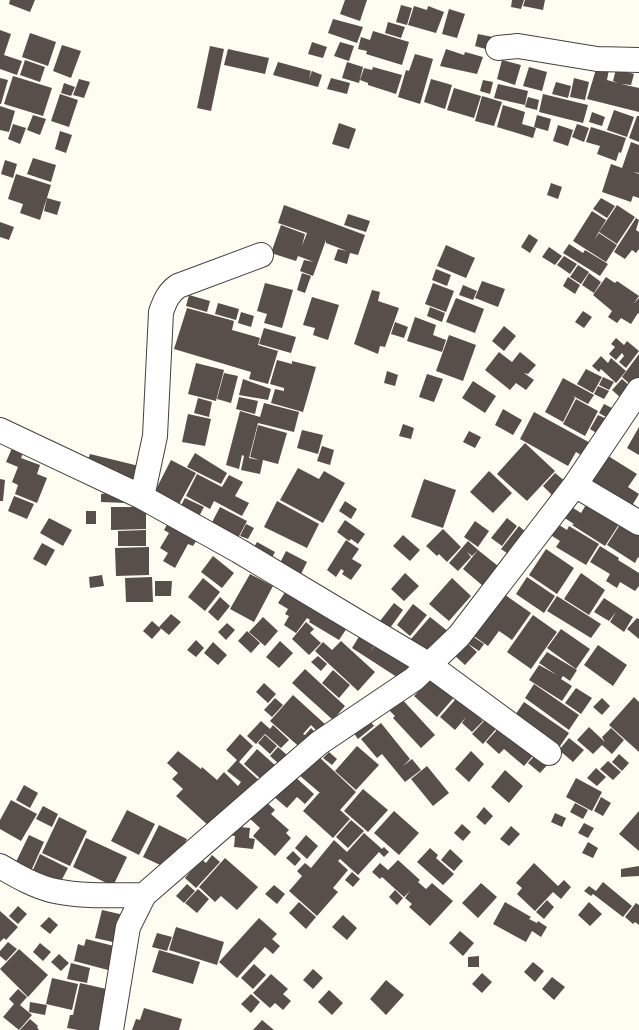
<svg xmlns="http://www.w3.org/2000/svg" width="639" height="1030" viewBox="0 0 639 1030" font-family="Spectral,serif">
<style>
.building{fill:#594f4a}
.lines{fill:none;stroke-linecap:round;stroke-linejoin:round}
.minor-casing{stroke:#424242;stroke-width:26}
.minor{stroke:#fff;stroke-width:24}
</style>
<rect width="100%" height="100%" fill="#fffcf1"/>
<!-- building -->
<path class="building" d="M10 0H35L30 12 9 4Z
M345 0H367L360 21 340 14Z
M512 0H524L521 9 511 7Z
M525 0H545L543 10 523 6Z
M401 5 412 8 407 25 396 22Z
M414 6 427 10 428 6 444 12 436 33 408 25Z
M449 9 465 14 457 38 442 34Z
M333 19 363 27 357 43 328 33Z
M388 22 405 27 401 38 385 33Z
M0 30 11 34 4 55 22 61 17 75 0 69Z
M373 31 409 42 402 65 366 54 367 51 358 49 361 37 370 40Z
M30 33 56 42 48 66 22 57Z
M478 34 493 37 489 50 475 46Z
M312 42 327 47 323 58 308 54Z
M340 42 354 46 349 61 334 56Z
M62 45 81 51 71 78 53 71Z
M210 46 224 49 211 111 197 108Z
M228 49 269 58 265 74 224 65Z
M446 49 464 55 465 52 483 57 477 74 440 66Z
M415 54 433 59 420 104 398 97 406 70 409 71Z
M25 60 45 67 40 82 20 75Z
M502 60 521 65 515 85 497 79Z
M278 62 311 71 309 79 312 71 322 75 318 87 273 75Z
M347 62 363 67 359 83 342 78Z
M597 66 609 69 607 80 618 83 613 81 616 69 634 74 631 85 621 84 639 88V112L587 99Z
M373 67 402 75 396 94 368 85V83L360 80 364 68 372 70Z
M529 67 547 72 542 91 523 86Z
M13 76 52 88 43 116 4 104Z
M0 78 8 80 1 104H0Z
M331 78 350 83 347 94 327 89Z
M574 78 589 82 585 100 570 97Z
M79 79 90 82 84 98 73 95Z
M431 79 452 85 445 109 424 102Z
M483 80 493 82 490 94 480 91Z
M556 82 571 86 568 98 552 94Z
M64 83 75 87 71 96 61 93Z
M498 84 528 91 525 105 494 98Z
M454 88 481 96 474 118 447 110Z
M60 94 78 100 69 127 51 121Z
M543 94 588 105 583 123 539 112Z
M482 96 502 102 494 126 475 121Z
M528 97 539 100 537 110 525 107Z
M503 105 525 112 522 124 536 128 533 138 497 127Z
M0 106 15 111 9 132 0 130Z
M614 110 634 117 627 137 607 130Z
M592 112 605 117 602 126 589 122Z
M33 115 46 119 40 135 27 130Z
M537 115 551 119 548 131 534 127Z
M637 116H639V142L629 138Z
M339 123 356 129 349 149 332 144Z
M13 124 26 128 20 144 8 139Z
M577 124 589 128 584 142 572 137Z
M558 125 573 130 568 146 553 141Z
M591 127 626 138 621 153 619 152 616 161 597 154 600 146 586 142Z
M60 131 72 135 66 153 55 149Z
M631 142 639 145V173L633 172 639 174V198L633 196 631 202 602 192 611 164 622 168Z
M33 158 56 165 51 182 27 174Z
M5 160 17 164 13 178 1 174Z
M16 174 51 185 40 220 20 213 23 204 8 199Z
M551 183 562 187 558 199 547 195Z
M47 198 61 202 57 215 44 211Z
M601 198 615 206 607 218 593 209Z
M284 205 365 235 358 255 350 253 347 264 334 260 338 249 347 251 326 243V240L313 276 300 271 304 260 314 262 298 256 296 261 271 253 281 225 305 234 302 246 307 233 278 223Z
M617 205 635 217 617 244 599 232Z
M592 211 606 220 594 240 599 233 617 245 606 262 573 241Z
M348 214 370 221 366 232 344 225Z
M636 218 639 220 636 230 639 232V249L636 253 632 250 625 259 614 252Z
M0 222 14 227 9 240 0 237Z
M529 234 538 240 530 253 521 247Z
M569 244 583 253 585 250 608 264 600 276 563 253Z
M446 245 475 258 466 278 437 266Z
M549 247 562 256 555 265 542 257Z
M564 256 577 264 570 274 557 265Z
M578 265 589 272 581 284 570 277Z
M436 269 451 275 447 286 432 280Z
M302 273 311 276 305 293 297 290Z
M589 273 601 282 594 293 582 285Z
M568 277 580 285 575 294 563 286Z
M606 277 615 283 617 281 639 296 634 303 639 298V314L638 313 631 324 621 318 617 323 608 317 612 311 593 295Z
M482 281 505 289 498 307 475 298Z
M265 283 293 290 282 328 264 323 267 314 257 311Z
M433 283 454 291 446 312 425 304Z
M463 285 477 291 473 300 459 295Z
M372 290 380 292 378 301 399 308 385 347 380 346 378 354 354 344Z
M189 295 210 301 207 312 186 306Z
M312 297 339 305 328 340 313 335 315 328 303 325Z
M456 298 484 309 475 333 446 322Z
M218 303 239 309 236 320 215 314Z
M430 307 445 313 442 322 427 316Z
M187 308 234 321 232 330 260 338 258 345 278 351 268 384 249 379 251 372 174 349Z
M583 311 592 317 584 328 575 322Z
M241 312 254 316 251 327 238 323Z
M415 317 436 325 433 335 446 340 442 352 407 341Z
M395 322 408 327 404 338 391 334Z
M504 326 516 336 504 351 492 341Z
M264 328 296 337 291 353 259 344Z
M449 335 476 345 463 381 436 371Z
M616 338 624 345 627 341 639 351 626 368 619 362 624 356 622 353 616 360 609 354 615 347 611 344Z
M499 352 512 362 520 352 536 365 528 374 524 373 534 380 526 390 516 383 510 390 485 370Z
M639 354V381L633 387 622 377Z
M601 356 608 363 611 358 626 371 616 383 601 369 599 372 592 366Z
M277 360 292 364V361L316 367 303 412 271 403 275 389 284 391V388L270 384Z
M196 363 224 370 216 401 188 394Z
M586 369 602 377 593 393 577 384Z
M387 371 398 375 395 386 384 383Z
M224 373 238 376 231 403 217 399Z
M427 374 443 379 434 402 419 397Z
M603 377 614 382 609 390 599 385Z
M563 378 594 395 588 404 573 396 575 398 563 422 545 412Z
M243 379 271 389 268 400 239 395Z
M622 379 631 387 621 398 612 390Z
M473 381 496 396 485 413 462 398Z
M598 386 609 391 604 399 594 394Z
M239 397 258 401 255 414 236 409Z
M198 398 212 402 209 417 194 413Z
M576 399 598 411 585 436 563 424Z
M264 403 299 412 294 432 258 423 249 458 259 460 250 457 258 425 287 433 278 464 263 460 260 474 241 470 244 456 242 455 239 469 226 465 240 411 260 417Z
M604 404 616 410 611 420 599 413Z
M503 409 522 420 513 435 495 425Z
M534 412 594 445 586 458 576 452 568 466 520 439Z
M188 414 211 419 205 446 182 442Z
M598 415 607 419 598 434 590 429Z
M403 424 414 428 411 439 399 436Z
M639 427V455L627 448Z
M302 430 323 435 318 454 297 448Z
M469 431 481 437 475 448 463 442Z
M525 443 555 471 527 501 497 474Z
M322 446 334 450 330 465 317 461Z
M12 448 23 453 21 458 40 465 37 474 47 478 37 503 15 494 18 485 12 482 18 467 6 462Z
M195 453 227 473 221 484 187 467Z
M90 454 139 466 134 483 114 477 117 468 113 477 86 466Z
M605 454 637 474 628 487 639 494 633 504 639 508V514L586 484Z
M171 460 196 473 176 510 152 497Z
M298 468 319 479 324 471 345 483 323 523 280 500Z
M489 471 512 493 493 513 470 492Z
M555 473 566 482 553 496 543 486Z
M197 474 222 487 229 475 243 482 235 496 249 503 242 516 214 501 210 509 186 496Z
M0 479 5 480 3 501H0Z
M424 479 456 490 443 528 411 517Z
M126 491V503L101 502V494Z
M14 496 34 504 27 519 8 511Z
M185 498 204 507 196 522 177 513Z
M590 498 623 518 605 546 572 525 574 524 563 517 570 506 581 513Z
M277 501 319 524 307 548 264 527Z
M345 501 357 509 351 519 339 511Z
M111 507H146V529L111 530Z
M220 507 247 521 236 542 209 528Z
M86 511H96V524H86Z
M172 516 201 533 193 546 188 544 175 568 163 561 168 553 160 548 169 533 164 530Z
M49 518 72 530 63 546 40 533Z
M507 518 517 526 502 546 491 538Z
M624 518 639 527V558L638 557 635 563 607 545Z
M345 520 365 534 358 544 351 539 349 541 337 532Z
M475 521 489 531 478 547 464 537Z
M556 523 567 530 569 526 599 544 586 565 556 547 560 541 549 534Z
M246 524 254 528 248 539 240 536Z
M519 526 528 534 511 556 501 549Z
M443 529 461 547 447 562 439 554 437 556 426 546Z
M146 530V546H118V531Z
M403 535 420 550 410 561 393 546Z
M346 540 359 549 352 559 362 565 351 580 342 574 344 571 341 569 336 577 327 570Z
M468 541 478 550 472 556 467 552 471 557 458 571 449 563Z
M257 542 275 552 268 565 250 554Z
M42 543 55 550 46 566 33 559Z
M600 546 619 558 618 560 639 573V586L635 591 620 582 617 588 606 581 610 574 590 562Z
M149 547V575L116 576 115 548Z
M546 549 574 568 557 594 529 575Z
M478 550 498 566 483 586 463 569Z
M286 551 307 562 299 578 278 567Z
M213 556 234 573 222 588 201 572Z
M405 573 419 586 404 601 391 589Z
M581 573 605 590 589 615 564 599Z
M250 574 273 586 254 622 230 609Z
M102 575 104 586 90 588 89 577Z
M152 577 153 602H126L125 578Z
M527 577 555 596 544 613 516 594Z
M203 578 220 592 205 611 188 597Z
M452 578 471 596 449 621 429 604Z
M155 581H172L171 596H155Z
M287 589 349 625 339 640 309 622 310 620 307 618 296 633 284 625 289 616 285 614 288 609 278 603Z
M501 592 531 613 512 640 499 631 488 646 471 634Z
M557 596 601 624 591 638 547 611Z
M220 597 230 606 218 621 208 612Z
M604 598 633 617 624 632 610 622 616 612 609 621 594 612Z
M394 603 403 610 390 628 380 621Z
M413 604 427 615 410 636 397 625Z
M171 614 181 622 169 635 159 627Z
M533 615 557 632 531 669 507 652Z
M263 617 278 631 265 646 249 632Z
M430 617 449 632 430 655 411 639Z
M637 618 639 619V639L627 629Z
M152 621 161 629 152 639 143 631Z
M306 622 314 629 310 633 321 643 309 655 292 639Z
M227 623 235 630 226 640 218 632Z
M561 629 590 649 576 669 547 648Z
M363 630 377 639 370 653 379 637 416 661 403 681 352 648Z
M247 631 260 643 251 653 238 641Z
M472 636 484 644 479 651 467 643Z
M196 640 204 648 196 657 187 650Z
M280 641 293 653 279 668 266 657Z
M341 641 375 672 358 691 315 651 323 642 332 650Z
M213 642 227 655 218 665 204 653Z
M466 642 477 652 465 665 454 655Z
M598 645 627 665 613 686 584 665Z
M547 652 577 670 570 681 563 676 561 679 572 686 562 701 529 680 539 665 557 675 539 663Z
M318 656 327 664 321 671 311 662Z
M305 669 345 706 333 720 292 683Z
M333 670 350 685 339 698 322 683Z
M435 674 457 694 437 717 414 696Z
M264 683 276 694 268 703 256 692Z
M534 684 579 715 569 730 525 698Z
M576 688 592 698 581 714 565 703Z
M461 693 472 711 483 721 472 732 462 723 466 717 455 730 440 717Z
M293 695 326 725 319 733 311 725 303 734 305 735 311 728 318 735 304 751 270 721Z
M400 697 435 735 421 748 393 718 395 716 388 709Z
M634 697 639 702V752L609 725Z
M275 698 283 705 272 717 264 710Z
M602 698 610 706 602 715 593 707Z
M524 702 569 733 556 752 511 721Z
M366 716 374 726 358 739 350 728Z
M485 720 496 729 483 744 472 734Z
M261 721 270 729 273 725 289 740 281 748 265 734 256 744 247 736Z
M504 722 537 751 524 766 504 749 499 754 486 742Z
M381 723 410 759 403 766 412 759 421 770 405 782 382 754 377 758 361 739Z
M589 727 605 742 602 737 611 728 624 740 612 754 602 745 593 754 577 740Z
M240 734 253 746 239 762 262 783 211 828 176 796 183 789 172 779 178 773 167 763 178 751 201 769 202 767 217 780 224 772 238 786 241 782 227 771 237 760 226 750Z
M265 735 277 746 270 754 258 743Z
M569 738 584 750 573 762 559 750Z
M357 746 379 765 356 790 335 771Z
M278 747 287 755 279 764 270 756Z
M257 749 276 766 262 780 244 764Z
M471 751 484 764 469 782 455 769Z
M539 751 550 762 540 773 528 763Z
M329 752 337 759 332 765 323 758Z
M619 754 629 763 622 771 612 762Z
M317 755 356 792 340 810 299 775Z
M608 761 621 772 613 780 600 769Z
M427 766 449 793 433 806 411 779Z
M596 768 606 777 597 786 587 778Z
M505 770 523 786 509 803 491 787Z
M292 774 314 794 305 804 297 797 287 808 273 796Z
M576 778 602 792 592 811 566 797Z
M24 785 38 793 30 808 16 800Z
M363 789 388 810 368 832 344 811Z
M320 792 350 819 333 838 303 811Z
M601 797 611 803 603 816 594 811Z
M263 799 275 810 271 814 289 830 286 833 291 838 275 856 253 836 260 828 248 817Z
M11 800 37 814 21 841 0 829V820Z
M575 803 588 810 583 819 570 812Z
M43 806 58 814 52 827 36 819Z
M484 807 493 816 485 825 476 817Z
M127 810 155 824 139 855 111 841Z
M394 811 419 833 399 855 374 833Z
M639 811V851L619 834Z
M555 813 566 818 562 827 551 822Z
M59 817 87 831 70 866 42 853Z
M351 820 364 831 348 848 336 837Z
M584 823 594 828 588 838 578 833Z
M462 824 471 832 463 841 454 833Z
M159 825 187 839 171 870 143 857Z
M230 826 250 828 249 838 255 839 253 849 234 847 235 836 229 835Z
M511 826 520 834 509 846 500 839Z
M364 833 382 849 384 847 389 852 384 857 379 852 358 875 340 859 338 861 348 870 333 888 338 892 317 916 289 891 302 876 297 871 305 863 311 868 334 840 347 852Z
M29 835 44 842 31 871 15 864Z
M306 835 318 846 307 859 295 848Z
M86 838 127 857 113 886 73 867Z
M588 842 598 848 593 858 582 853Z
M430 848 438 855 436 858 454 874 443 885 417 862Z
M450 849 463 861 454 871 441 860Z
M293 851 301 859 295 866 286 858Z
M40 854 68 868 59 885 32 872Z
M212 855 220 862 196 888 185 878 201 859 206 863Z
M225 858 258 887 237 910 221 896 215 902 199 887Z
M398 860 420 880 418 882 426 889 432 883 453 901 430 926 409 907 412 904 405 898 410 891 404 897 382 877 380 879 372 872 380 863 388 870Z
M534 863 558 886 564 880 571 887 561 899 553 892 535 911 517 894 522 888 516 883Z
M639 866V876L621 877V869Z
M352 872 360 879 353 887 345 880Z
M603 882 632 906 623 917 593 894 591 896 584 891 589 886 596 891Z
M481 883 497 897 478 918 462 903Z
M187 884 195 891 184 903 176 896Z
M274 885 285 894 277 904 265 894Z
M198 889 209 899 197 913 185 903Z
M395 890 403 898 397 905 389 897Z
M547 900 554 907 544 919 536 912Z
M299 902 316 917 306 929 289 913Z
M505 902 531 917 529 919 537 923 538 921 547 927 541 937 532 931 526 942 493 924Z
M589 902 602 914 590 926 578 915Z
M636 903 639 905V925L635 922 633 924 625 917Z
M18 906 27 914 18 924 9 916Z
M102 910 124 915 117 943 95 938Z
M0 911 18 927 6 940 4 938 0 942Z
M343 915 357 928 347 940 332 927Z
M49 917 58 925 50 934 40 926Z
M259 918 277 934 272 939 280 946 273 954 265 947 237 978 219 962Z
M176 927 224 942 217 965 169 950Z
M460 931 474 943 463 956 449 943Z
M157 933 172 937 167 951 152 947Z
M86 939 118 947 114 963 110 962 108 970 74 961 78 944 84 946Z
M8 942 17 949 6 961 0 956V951Z
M40 943 51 952 43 961 33 952Z
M19 949 48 975 28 997 0 969Z
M159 950 200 962 193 984 152 972Z
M59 954 69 963 61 971 51 962Z
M479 956V967H468V957Z
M533 962 544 971 535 982 524 972Z
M71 963 90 968 87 983 67 979Z
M254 964 266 975 253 989 241 978Z
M313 969 323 978 313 989 303 980Z
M482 973 492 982 482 993 472 984Z
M271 974 288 989 283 994 291 1001 283 1010 275 1003 270 1008 253 993Z
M552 977 565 987 554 1000 542 989Z
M52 978 78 984 72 1010 46 1004Z
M386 980 404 995 386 1015 370 999Z
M80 983 111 990 101 1030H78L67 1028 70 1015H73Z
M18 989 27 997 20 1005 32 1015 19 1030 3 1017 14 1004 9 999Z
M329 990 343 1003 332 1015 318 1002Z
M251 994 260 1002 251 1013 241 1004Z
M30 1002 47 1005 45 1015 29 1012Z
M144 1008 182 1019 179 1030H132L136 1019 140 1020Z
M30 1019 38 1026 37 1027 39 1030H20Z
M262 1020 274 1030H253Z"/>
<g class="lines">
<defs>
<path id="minor" d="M498 48 518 46 597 59 639 60
M0 430 142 497 239 551 428 664 549 753
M575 485 639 523
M142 497 155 436 161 312C165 301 168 293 178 286L261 255
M0 866C17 876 36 887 55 891 84 897 115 895 144 895
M111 1030 128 927 144 895 319 743 414 679 459 636 575 485 639 390"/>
</defs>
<!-- minor casing -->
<use href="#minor" class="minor-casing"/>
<!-- minor -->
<use href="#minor" class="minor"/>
</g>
</svg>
